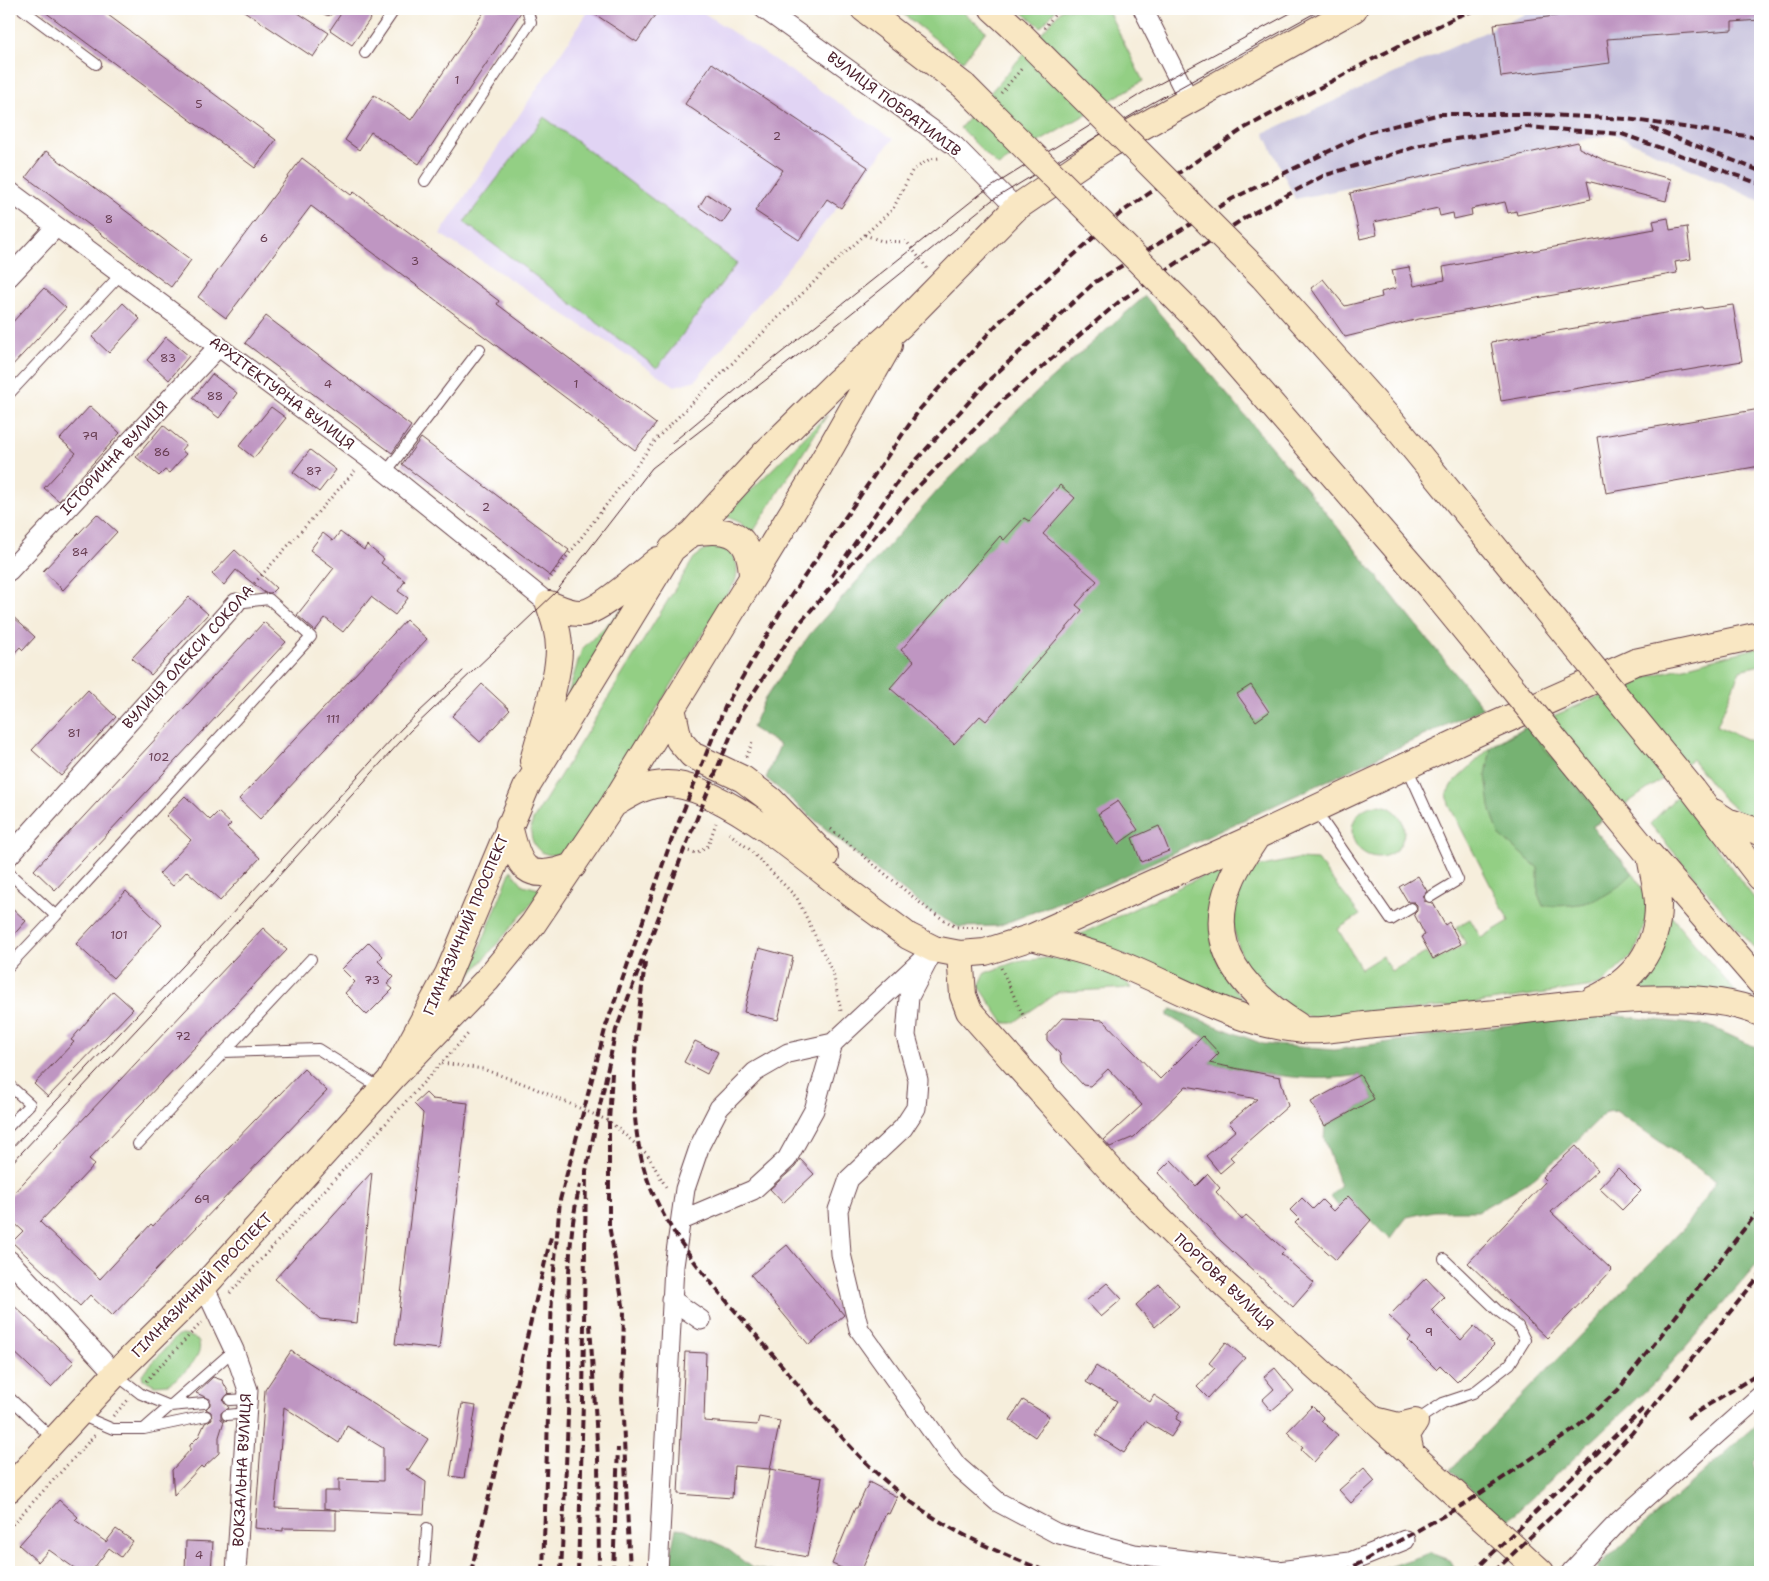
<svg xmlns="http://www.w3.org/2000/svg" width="1769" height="1581" viewBox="0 0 1769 1581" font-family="'Shantell Sans',sans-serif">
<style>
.built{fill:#e1d4f4}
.industrial{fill:#c5c0db}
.green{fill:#93cf84;stroke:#6e7758}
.forest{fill:#76b272;stroke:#60684e}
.building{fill:#bf96c2;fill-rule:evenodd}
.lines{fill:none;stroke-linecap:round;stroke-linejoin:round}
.lane-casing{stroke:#643e46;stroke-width:12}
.street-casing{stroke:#643e46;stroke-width:21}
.secondary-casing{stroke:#643e46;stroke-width:28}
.path{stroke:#643e46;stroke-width:3;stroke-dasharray:1 4;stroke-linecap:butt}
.lane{stroke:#fff;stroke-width:10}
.street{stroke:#fff;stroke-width:19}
.secondary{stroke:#f9e7c3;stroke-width:26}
.tram{stroke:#4a1f2b;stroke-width:1}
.rail{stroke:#4a1f2b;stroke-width:4;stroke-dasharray:8 4;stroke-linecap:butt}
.secondary-bridge-casing{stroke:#643e46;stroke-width:28;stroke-linecap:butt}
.secondary-bridge{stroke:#f9e7c3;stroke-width:26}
.labels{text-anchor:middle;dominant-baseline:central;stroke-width:4;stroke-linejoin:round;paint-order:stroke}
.number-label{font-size:12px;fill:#673d51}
.street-label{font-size:15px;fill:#4a1f2b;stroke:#fff}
</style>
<rect width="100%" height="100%" fill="#fff"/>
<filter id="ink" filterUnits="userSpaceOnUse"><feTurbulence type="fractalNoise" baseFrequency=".02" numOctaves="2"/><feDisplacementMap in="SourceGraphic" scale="10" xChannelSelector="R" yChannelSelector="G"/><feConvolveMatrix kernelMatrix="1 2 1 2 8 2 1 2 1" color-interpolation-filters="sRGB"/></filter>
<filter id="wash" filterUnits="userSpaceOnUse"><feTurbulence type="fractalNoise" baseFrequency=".0096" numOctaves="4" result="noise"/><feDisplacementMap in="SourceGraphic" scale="20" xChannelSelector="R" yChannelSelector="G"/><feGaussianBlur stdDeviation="1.12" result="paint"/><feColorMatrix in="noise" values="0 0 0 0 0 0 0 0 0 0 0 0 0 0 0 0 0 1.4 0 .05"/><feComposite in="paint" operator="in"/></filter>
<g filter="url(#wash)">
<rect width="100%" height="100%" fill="#f6eedc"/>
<!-- built -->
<path class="built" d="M590 9H698L893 139 696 380 675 386 440 234Z"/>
<!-- industrial -->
<path class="industrial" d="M1536 9H1760V201L1614 134 1295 199 1264 133Z"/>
<!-- green -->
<path class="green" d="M897 9H959L986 31 963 61Z
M1018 9H1056L1041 27Z
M1062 9H1107L1143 81 998 166 960 128Z
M544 117 737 263 657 368 464 222Z
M827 415 750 537 741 523 725 516Z
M709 547C731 546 742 561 735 582L574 843C553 868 523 850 533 820L694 558Z
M629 603 561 716 582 649Z
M1760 647V665L1740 670 1717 726 1757 744 1760 742V821L1737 811 1721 796 1692 759 1592 827 1633 873 1642 888 1647 905 1646 919 1635 953 1600 985 1456 1006 1313 1018 1295 1012 1245 969 1233 927 1234 907 1241 883 1253 868 1297 859 1317 860 1360 915 1338 929 1361 969 1382 956 1391 971 1426 953 1432 962 1466 944 1456 927 1470 919 1481 938 1509 921 1449 805 1447 793 1452 784 1491 747 1509 735 1642 678Z
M1677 796 1760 906V955L1650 824Z
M1352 831a26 26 0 1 1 52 0a26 26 0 1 1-52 0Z
M1228 864 1217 960 1229 983 1254 1009 1077 936Z
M511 870 523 885 543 890 468 978Z
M1671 916 1739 996 1632 991 1663 943Z
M1046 958C1073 959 1115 963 1131 988L1058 992 1013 1023H1004L979 986 985 973 1015 962Z
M181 1335C222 1337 185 1376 168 1384L155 1385 143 1379 142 1374 175 1338Z"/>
<!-- forest -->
<path class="forest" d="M1145 296 1318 503 1483 708 1106 884 998 926 959 927 928 910 841 842 766 778 780 745 752 728 764 700 810 634 940 488 1043 386Z
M1526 727 1604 818 1592 827 1633 873C1603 903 1585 906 1543 906L1538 894V868L1499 835 1490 807 1486 775 1491 747Z
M1172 1009 1263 1044 1334 1050 1592 1013 1709 1026 1760 1049V1261L1655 1382 1505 1523 1450 1470 1685 1227 1716 1181 1616 1111 1606 1112 1564 1153 1527 1183 1478 1211H1434L1407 1217 1390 1239 1348 1197 1338 1206 1330 1196 1340 1186 1324 1138 1325 1126 1374 1099 1360 1075C1308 1084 1261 1073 1209 1063L1219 1052 1203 1036 1168 1016V1012Z
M1760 1422V1454L1753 1461 1760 1492V1572H1597L1598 1567Z
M676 1528 685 1529 725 1547 752 1568 775 1572H667Z
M1430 1553 1449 1560 1457 1572H1373Z"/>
<g id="blocks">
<!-- building -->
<path class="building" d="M41 9H100L276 140 255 168Z
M241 9H292L329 33 313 57Z
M344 9H377L352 45 330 30Z
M486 9H520L521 12 419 164 371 132 359 150 345 140 374 95 411 120Z
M587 9H659L637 42Z
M1608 9H1760V20L1732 22V30L1607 39 1610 63 1501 77 1494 24Z
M712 63 868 167 841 208 827 199 799 240 755 211 783 170 685 104Z
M1578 142 1579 148 1608 162 1671 179 1666 201 1587 181 1591 199 1517 215 1516 211 1508 213 1505 202 1471 209 1472 215 1454 219 1453 213 1440 216 1438 208 1374 222 1377 235 1360 239 1350 193Z
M46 151 191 260 171 287 26 177Z
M302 158 351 195 354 192 499 301 497 304 656 424 635 450 311 206 226 318 198 297Z
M707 194 731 210 722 223 699 207Z
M1668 218 1670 230 1687 227 1691 259 1675 262 1677 273 1419 319 1345 337 1311 288 1323 279 1345 306 1382 297 1381 292 1396 288 1392 270 1409 267 1414 286 1445 280 1443 267 1655 229 1653 221Z
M44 288 66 308 9 369V326Z
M123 303 140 319 109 353 92 337Z
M1733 305 1742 361 1501 401 1491 342 1702 307 1703 309Z
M266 316 411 426 392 453 245 343Z
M166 337 189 356 169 380 147 360Z
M212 374 237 393 219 418 193 398Z
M90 406 120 433 59 501 44 488 76 453 60 439Z
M271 407 286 418 254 458 239 446Z
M1760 409V466L1606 493 1597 437Z
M163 425 186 444 181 450 186 454 169 473 165 470 159 476 136 457Z
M421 438 569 550 550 576 402 464Z
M310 450 336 470 319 492 293 472Z
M1060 485 1075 498 1043 534 1097 581 1076 605 1082 610 986 721 980 716 954 744 890 688 914 661 901 650 1000 536 1004 540 1024 518 1029 521Z
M97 514 117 532 63 590 43 571Z
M340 532 364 550 367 545 384 559 381 563 405 581 398 591 408 598 395 615 371 597 343 632 325 618 315 631 297 615 334 568 310 550 323 533 333 541Z
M235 550 276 588 271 593H265L236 570 224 585 212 574Z
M189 597 208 614 151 675 132 658Z
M9 613 35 637 23 650 20 647 9 659Z
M406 620 427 639 260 819 239 799Z
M264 622 286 642 55 890 34 870Z
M482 684 510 710 480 742 452 716Z
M1251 685 1269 712 1256 721 1237 694Z
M88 690 116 717 61 776 32 750Z
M185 796 210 820 218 812 231 824 227 828 260 858 220 901 187 871 173 886 159 874 191 840 166 816Z
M1118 801 1138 830 1118 844 1098 814Z
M1159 826 1169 851 1141 862 1132 838Z
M1418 876 1427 891 1423 897 1424 901 1433 903 1445 925 1449 922 1461 944 1433 959 1421 937 1425 935 1414 914 1417 911V905L1414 902H1408L1399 887Z
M126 891 162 925 113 978 76 944Z
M9 905 26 921 9 940Z
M263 928 287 950 89 1159 95 1164 40 1222 100 1279 151 1224 153 1226 304 1069 327 1091 112 1316 90 1295 80 1306 12 1242 23 1231 9 1218V1198Z
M369 942 383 956 378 961 394 977 387 984 393 989 367 1015 345 993 355 982 342 969Z
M759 948 793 957 778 1020 744 1012Z
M113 991 133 1009 48 1097 34 1084 74 1042 71 1040Z
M1062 1018 1103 1020 1160 1079 1203 1036 1219 1053 1209 1063 1280 1077 1288 1106 1230 1157 1234 1161 1220 1173 1206 1156 1236 1130 1229 1123 1257 1099 1186 1086 1134 1137 1110 1147 1104 1140 1142 1105 1108 1069 1090 1086 1083 1085 1061 1061 1060 1054 1047 1040V1034Z
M695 1041 718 1052 707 1074 684 1062Z
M1360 1075 1374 1099 1325 1126 1311 1102Z
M426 1093 432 1099 468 1103 439 1349 395 1344 423 1113 414 1104Z
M1576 1146 1598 1170 1551 1212 1612 1270 1547 1338 1468 1263 1546 1181 1542 1177Z
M800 1159 814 1174 783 1203 770 1189 795 1167Z
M1171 1160 1196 1186 1208 1174 1220 1188 1216 1192 1242 1220 1246 1215 1285 1250 1281 1254 1314 1283 1293 1307 1221 1241 1158 1173Z
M1618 1168 1641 1191 1622 1210 1599 1188Z
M372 1172 357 1323 320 1319 275 1279Z
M1348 1196 1371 1220 1336 1260 1295 1223 1299 1219 1290 1210 1302 1198 1313 1209 1322 1200 1333 1211Z
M787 1245 844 1315 809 1345 751 1275Z
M1426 1278 1444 1297 1431 1310 1461 1340 1474 1326 1494 1345 1457 1382 1440 1365 1436 1369 1408 1341 1411 1337 1389 1316Z
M1107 1283 1122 1299 1101 1317 1086 1301Z
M1159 1284 1179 1306 1155 1327 1136 1305Z
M9 1301 74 1362 51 1387 9 1347Z
M1226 1342 1245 1358 1208 1398 1197 1387 1215 1368 1209 1363Z
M291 1351 428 1439 409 1469H406L426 1482 424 1514 336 1510V1529L283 1528V1531L255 1528 265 1390ZM284 1407 339 1443 347 1426 383 1448V1481L339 1479V1491H324V1508L336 1510 275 1508Z
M685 1352 706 1353 704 1421 757 1425 759 1417 780 1421 770 1469 734 1466 732 1498 678 1494Z
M1096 1366 1150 1402 1154 1395 1180 1412 1176 1419 1181 1422 1171 1437 1145 1421 1124 1453 1096 1435 1117 1401 1086 1382Z
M1275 1368 1294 1391 1271 1411 1262 1400 1274 1389 1264 1377Z
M213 1377 222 1380 229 1393 223 1400 229 1408 221 1413V1419L224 1421 219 1437V1453L203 1468 201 1466 174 1495 172 1470 190 1450V1445L199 1436 205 1423 212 1419 211 1412 206 1409 210 1405V1399L196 1393Z
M1023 1400 1049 1416 1035 1437 1010 1420Z
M462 1404 476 1406 464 1478 450 1476Z
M1312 1406 1324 1418 1321 1421 1338 1435 1314 1462 1301 1450 1303 1447 1287 1432Z
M1364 1468 1375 1481 1351 1503 1339 1490Z
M770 1469 822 1478 807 1557 756 1547Z
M869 1482 897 1497 889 1514 886 1513 861 1572H851L832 1564 855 1508H857Z
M59 1500 78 1517 75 1520 106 1542 116 1529 133 1541 121 1557 109 1548 91 1572H80L49 1550 38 1562 19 1545Z
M186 1541 213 1542 211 1572H185Z"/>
</g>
</g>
<g filter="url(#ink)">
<use href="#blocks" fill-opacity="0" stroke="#643e46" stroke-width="1"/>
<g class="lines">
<defs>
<path id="lane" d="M22 9 96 64
M326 9 328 10
M365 53 395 9
M425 181 531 22 527 9
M9 394 121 274
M386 472 480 349
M1407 767 1458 880 1430 897
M1315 810 1391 920 1411 908
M9 873 56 916 311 637 269 599 236 603
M311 959 224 1052 318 1049 382 1089
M9 966 56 916
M9 1085 30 1104 9 1126
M138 1144 224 1052
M115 1374 141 1394 170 1406 204 1403
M9 1397 53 1439
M230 1400 248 1399
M80 1415 113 1429H144L206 1416
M227 1415 247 1413
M1416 1421 1443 1403 1473 1393 1510 1364 1525 1340 1518 1326 1498 1311 1444 1259
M145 1428 234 1350
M424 1572 427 1528"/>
<path id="street" d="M764 9 955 146 1016 208
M1143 9 1189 100
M9 191 367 457 549 604
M9 277 56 227
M9 571 219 346
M9 856 236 603
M934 949 909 997 906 1036 918 1080 916 1108 903 1128 849 1179 838 1210 841 1254 859 1329 957 1466 998 1502 1056 1533 1134 1554 1279 1571 1350 1562 1405 1540
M682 1220 753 1190 787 1159 814 1110 833 1043 923 959
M9 1260 115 1374
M204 1286 234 1350 248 1390 236 1572
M671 1299 701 1320
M658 1572 674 1266 685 1189 700 1145 719 1108 755 1072 788 1053 833 1043
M1571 1572 1620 1520 1760 1396"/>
<path id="secondary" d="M864 9 964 86
M993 9 1016 30
M692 533C730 527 750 533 752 575
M549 604C559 608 571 614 582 613 601 611 641 573 658 560
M672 708 679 740 692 755 743 779 771 800 825 856
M533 761C541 730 559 679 559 649 559 633 554 619 549 604
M1693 790 1760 877
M614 804C631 794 646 784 666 784 716 783 802 855 841 886 863 903 886 919 908 936L934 949 960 954 985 952 1032 937 1257 836 1492 726 1635 662 1760 635
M1713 812 1727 821 1760 832
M509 825C519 869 525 883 573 866
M1257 836C1248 851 1236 866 1230 883 1203 948 1246 993 1297 1025
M1650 855 1760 982
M1032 937C1056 944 1081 949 1105 958 1173 983 1228 1023 1303 1030 1325 1032 1351 1026 1374 1024 1422 1020 1469 1016 1517 1011 1586 1003 1697 986 1760 1013
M960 954 963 995 969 1011 1118 1178 1222 1282 1541 1572
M1592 1000C1632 982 1658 951 1658 905 1658 889 1652 871 1650 855
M392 1078 448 974 526 788 672 549 692 533 764 454 837 382 901 325 1016 208 1107 146 1354 9
M1375 1420 1399 1426 1415 1422 1407 1435 1411 1453
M9 1489 115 1374 204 1286 392 1078 487 980 533 924 613 805 815 475 889 345"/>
</defs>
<!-- lane casing -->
<use href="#lane" class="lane-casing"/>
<!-- street casing -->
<use href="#street" class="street-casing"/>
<!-- secondary casing -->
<use href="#secondary" class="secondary-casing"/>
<!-- path -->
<path class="path" d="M1044 28 1059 9
M1001 93 1023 67
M865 235 882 241 907 242 927 268
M548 581 659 436 824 272 893 209 912 171 930 159 941 158
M251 587 355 471
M746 757 753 742
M831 829 930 911 956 927 983 928
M729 833 749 849 797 898 833 973 841 1011
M684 850 696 853 708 846 716 823
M1001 968 1026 1022
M442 1063 483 1069 527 1085 609 1121 647 1154 666 1187
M230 1293 468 1034
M146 1381 202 1322
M113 1416 128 1400
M9 1528 95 1435"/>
<!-- lane -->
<use href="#lane" class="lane"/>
<!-- street -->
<use href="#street" class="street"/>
<!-- secondary -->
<use href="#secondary" class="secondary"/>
<!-- tram -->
<path class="tram" d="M672 443 772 360 983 192 1144 92 1298 9
M9 1151 230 916 402 728 463 671
M9 1166 238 921 410 731 556 592 652 468 833 328 991 201 1150 104 1322 9"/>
<!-- rail -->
<path class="rail" d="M1651 128 1760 171
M832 576 901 477 987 382 1095 282 1232 199 1366 133 1440 114H1526L1627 119 1760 138
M645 963C637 1028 626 1096 642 1161 660 1236 729 1301 777 1360 813 1402 847 1448 889 1484 935 1525 991 1550 1048 1572
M612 1073 609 1121V1225L624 1311 622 1396 630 1572
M590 1324 598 1457 599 1572
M1687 1418 1760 1373
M471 1572 551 1237
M543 1572 552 1294 560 1200 606 1026 670 844 725 707 784 606 920 409 998 323 1122 212 1243 129 1373 59 1458 16 1478 9
M561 1572C564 1505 568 1438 569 1371 569 1310 565 1245 580 1185
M578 1572 583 1402 586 1171 616 1030 684 850 740 713 799 624 913 492 1004 399 1120 301 1246 217 1323 176 1421 145 1526 127 1622 134 1760 184
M613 1572 618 1448
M1344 1572 1466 1503 1575 1429 1618 1390 1759 1210
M1473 1572 1644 1408
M1494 1572 1583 1486 1632 1433 1760 1275"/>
<defs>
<path id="secondary-bridge" d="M1016 30 1263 277 1393 423 1693 790
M964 86 1203 325 1429 586 1646 851"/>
</defs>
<!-- secondary-bridge casing -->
<use href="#secondary-bridge" class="secondary-bridge-casing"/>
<!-- secondary-bridge -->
<use href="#secondary-bridge" class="secondary-bridge"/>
</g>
</g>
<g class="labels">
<!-- number labels -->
<g class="number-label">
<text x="457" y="80">1</text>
<text x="199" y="104">5</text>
<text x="777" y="136">2</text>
<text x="109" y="219">8</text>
<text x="264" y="238">6</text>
<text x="415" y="261">3</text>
<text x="168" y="358">83</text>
<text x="328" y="384">4</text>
<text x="576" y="384">1</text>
<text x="215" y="396">88</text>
<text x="90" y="436">79</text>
<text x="162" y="452">86</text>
<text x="314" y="471">87</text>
<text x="486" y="507">2</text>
<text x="80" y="552">84</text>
<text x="333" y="719">111</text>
<text x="74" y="733">81</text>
<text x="159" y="757">102</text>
<text x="119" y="935">101</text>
<text x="372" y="980">73</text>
<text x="183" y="1036">72</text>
<text x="202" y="1199">69</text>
<text x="1429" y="1332">9</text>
<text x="199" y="1555">4</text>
</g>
<!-- street labels -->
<g class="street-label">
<text transform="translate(894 104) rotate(37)">ВУЛИЦЯ ПОБРАТИМІВ</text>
<text transform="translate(282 393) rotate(37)">АРХІТЕКТУРНА ВУЛИЦЯ</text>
<text transform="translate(114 458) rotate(-47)">ІСТОРИЧНА ВУЛИЦЯ</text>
<text transform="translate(188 657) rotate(-48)">ВУЛИЦЯ ОЛЕКСИ СОКОЛА</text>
<text transform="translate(466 925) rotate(-67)">ГІМНАЗИЧНИЙ ПРОСПЕКТ</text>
<text transform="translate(1224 1282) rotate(44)">ПОРТОВА ВУЛИЦЯ</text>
<text transform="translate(202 1285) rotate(-46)">ГІМНАЗИЧНИЙ ПРОСПЕКТ</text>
<text transform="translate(242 1470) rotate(-87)">ВОКЗАЛЬНА ВУЛИЦЯ</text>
</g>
</g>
<!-- margin -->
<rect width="1769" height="1581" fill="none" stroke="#fff" stroke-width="30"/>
</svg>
